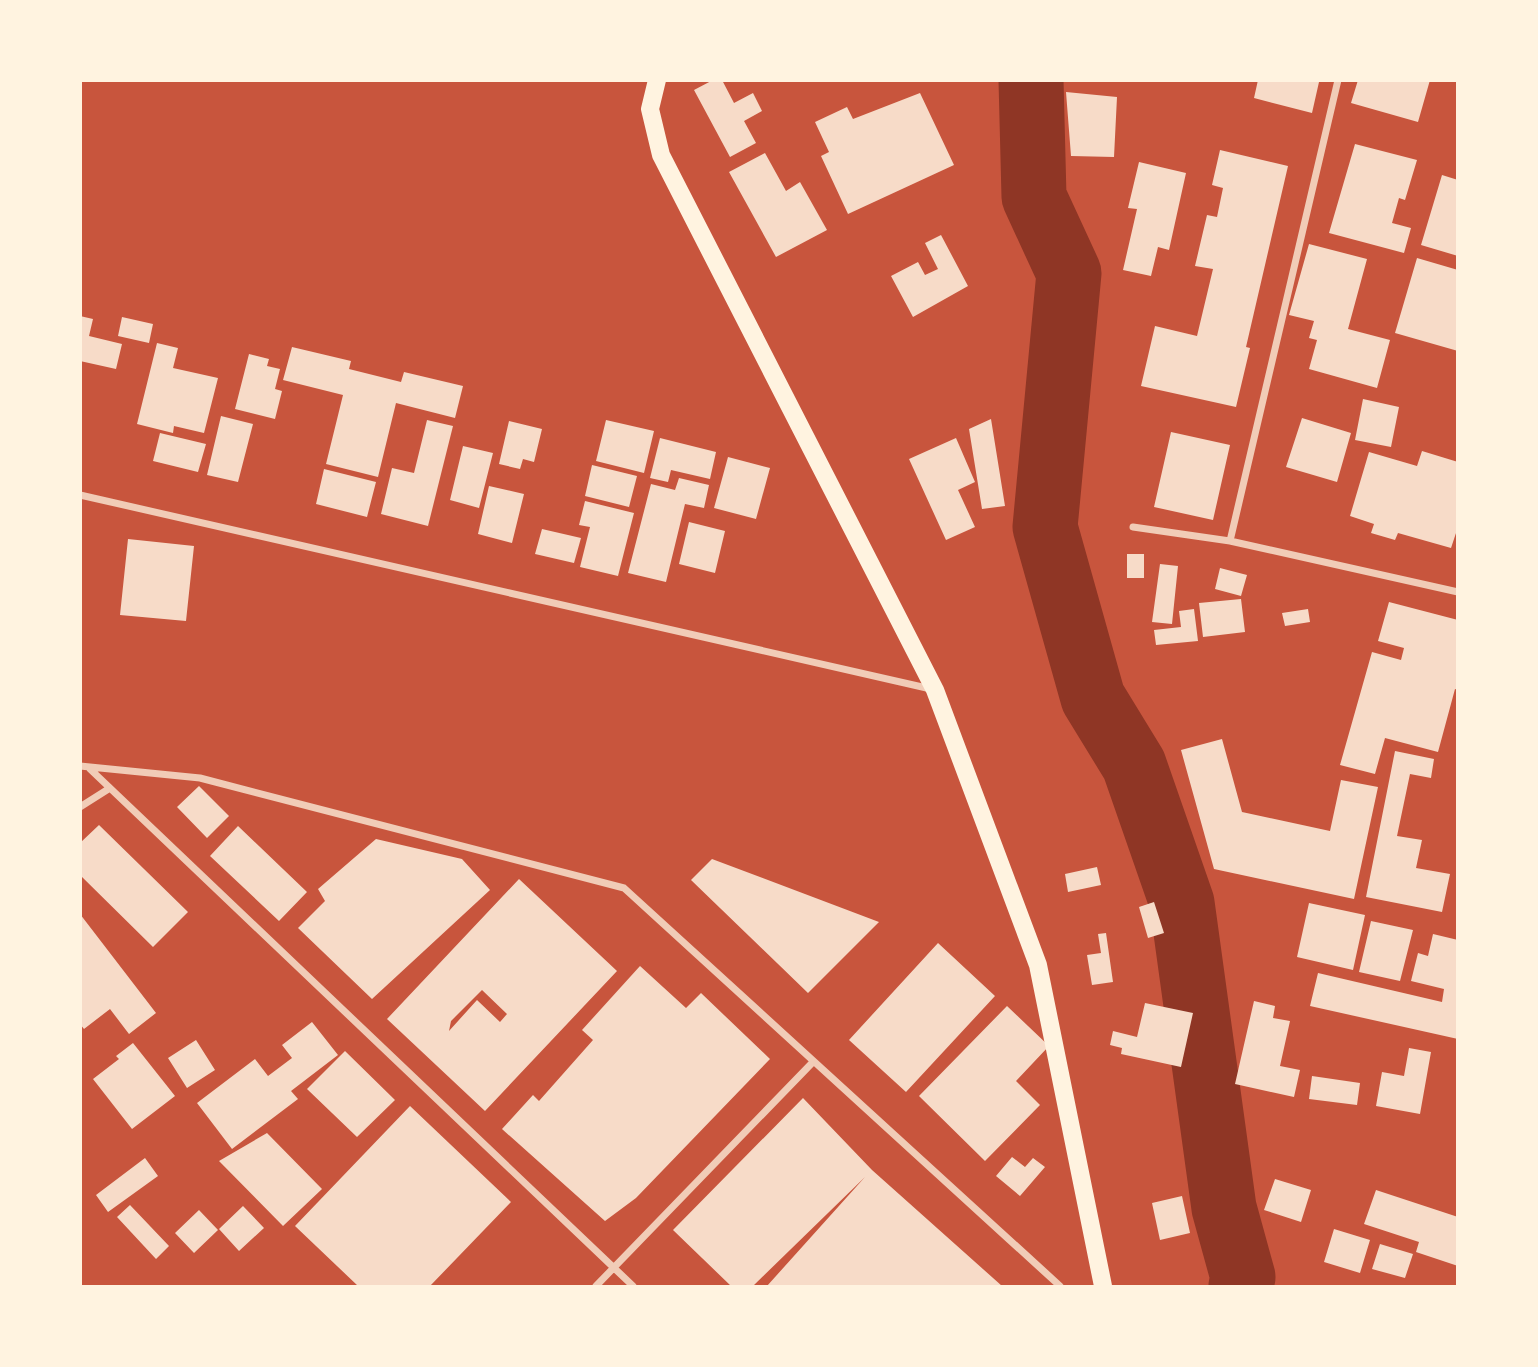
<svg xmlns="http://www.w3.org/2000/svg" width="1538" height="1367" viewBox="0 0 1538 1367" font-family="'Public Sans',sans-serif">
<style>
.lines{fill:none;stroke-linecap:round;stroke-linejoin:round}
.river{stroke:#8f3625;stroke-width:65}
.building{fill:#f7dbc8;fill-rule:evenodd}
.minor{stroke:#f1ccb7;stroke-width:7}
.primary{stroke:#fff3e0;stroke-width:18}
</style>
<rect width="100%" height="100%" fill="#c8553d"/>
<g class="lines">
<!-- river -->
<path class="river" d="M1031 80 1034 197 1069 273 1045 527 1093 698 1134 765 1182 903 1224 1208 1243 1277 1241 1286"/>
</g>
<!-- building -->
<path class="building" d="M713 80H722L734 103 753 93 762 111 744 121 756 143 730 157 694 90Z
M1258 80 1319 82 1312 113 1254 98Z
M1358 80H1430L1418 122 1351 103Z
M1066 92 1117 97 1114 157 1071 156Z
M920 93 954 165 848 214 821 156 829 152 815 122 847 107 853 119Z
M1355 144 1417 160 1405 200 1399 198 1392 223 1411 228 1404 253 1329 233Z
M1220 150 1288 166 1246 347 1250 348 1236 407 1141 386 1155 326 1197 336 1213 269 1195 266 1207 215 1217 217 1223 188 1212 185Z
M765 153 786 191 800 182 827 230 776 257 729 172Z
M1139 162 1186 173 1169 250 1158 247 1151 276 1123 270 1137 209 1128 208Z
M1442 175 1458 180V256L1421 245Z
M941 235 968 286 913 317 891 276 918 262 925 275 938 269 925 243Z
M1309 244 1367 259 1348 329 1390 340 1377 388 1309 369 1317 340 1309 338 1314 321 1289 315Z
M1417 258 1458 270V351L1395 333Z
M80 316 93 319 89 336 122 344 116 369 80 361Z
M122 317 153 324 149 343 118 336Z
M157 343 178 348 173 368 218 378 204 433 174 426 173 433 137 424Z
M292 347 351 361 349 369 401 382 404 372 463 386 455 418 396 403 378 477 326 464 343 395 283 380Z
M249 354 269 359 267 366 280 369 275 389 282 391 275 419 235 409Z
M1363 399 1399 407 1391 447 1355 440Z
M221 416 253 424 238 482 207 475Z
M1302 418 1351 433 1337 482 1286 467Z
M991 419 1005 506 982 509 969 429Z
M427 420 453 426 428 526 381 514 392 468 414 473Z
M606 420 654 431 644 473 596 461Z
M509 421 542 429 534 462 523 459 520 469 499 464Z
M1171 432 1230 445 1213 520 1154 507Z
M160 433 206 444 198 472 153 461Z
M660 438 716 452 710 479 671 470 668 482 650 478Z
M956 438 975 482 958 490 975 527 946 540 909 459Z
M463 446 493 453 479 508 450 500Z
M1422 451 1458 462V527L1451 548 1398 533 1395 540 1371 533 1374 524 1350 516 1369 452 1417 466Z
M728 457 770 468 756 519 714 508Z
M592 465 637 476 629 507 585 496Z
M324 469 376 482 367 517 316 504Z
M679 478 709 485 704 508 685 504 666 582 628 573 651 484 675 490Z
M489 486 524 494 512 543 478 534Z
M585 501 634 513 618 576 580 567 590 527 579 525Z
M689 522 725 531 715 573 679 564Z
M542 529 581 538 574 563 535 554Z
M128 539 194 546 186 621 120 615Z
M1127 554H1144V578H1127Z
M1160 564 1178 566 1172 624 1152 622Z
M1220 568 1247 575 1241 596 1215 589Z
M1241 599 1245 632 1203 637 1199 603Z
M1389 602 1458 620V690L1455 689 1438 752 1385 738 1375 774 1340 765 1372 652 1401 660 1404 648 1378 641Z
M1194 609 1198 641 1156 645 1154 630 1181 627 1179 611Z
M1308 609 1310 622 1285 626 1282 613Z
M1222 739 1242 812 1330 831 1341 780 1378 787 1354 899 1214 869 1181 750Z
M1395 751 1434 759 1431 778 1410 774 1397 836 1422 840 1416 868 1450 874 1442 912 1366 897Z
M199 786 229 816 207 838 177 807Z
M99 825 188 912 153 947 80 875V843Z
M238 826 307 892 279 921 210 856Z
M376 839 462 859 490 890 372 999 298 928 325 901 318 889Z
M712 859 879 922 808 993 691 880Z
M1097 867 1101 885 1068 892 1065 874Z
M519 879 617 971 485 1111 387 1019ZM482 990 507 1014 500 1022 477 1000 449 1031 451 1021Z
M1154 902 1164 933 1148 938 1139 907Z
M1309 903 1365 915 1353 970 1297 957Z
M80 914 156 1013 129 1034 110 1009 84 1029 80 1024Z
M1371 921 1413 930 1400 981 1359 972Z
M1106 933 1113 982 1092 985 1087 955 1101 953 1098 934Z
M1433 934 1458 940V1039L1310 1006 1318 973 1442 1002 1444 989 1411 981 1418 953 1428 956Z
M938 943 995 996 906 1092 849 1040Z
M640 966 686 1008 701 993 770 1059 636 1198 605 1221 502 1129 533 1095 539 1101 593 1040 582 1030Z
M1254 1001 1275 1006 1273 1018 1290 1021 1280 1066 1300 1070 1294 1097 1235 1084Z
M1145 1003 1193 1013 1181 1067 1121 1054 1122 1048 1110 1045 1113 1031 1137 1037Z
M1007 1006 1049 1046 1016 1081 1040 1105 985 1161 919 1096Z
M312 1022 338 1055 291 1091 298 1099 232 1149 197 1103 255 1059 268 1076 292 1058 282 1045Z
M196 1040 215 1070 187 1088 168 1058Z
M133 1043 175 1096 132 1129 93 1079 119 1059 116 1056Z
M1409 1048 1431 1052 1420 1114 1376 1106 1382 1072 1404 1076Z
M345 1051 395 1100 357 1137 307 1089Z
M1312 1076 1360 1083 1357 1105 1309 1099Z
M803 1098 872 1170 1002 1286H767L865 1177 753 1286H731L673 1230Z
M410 1106 511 1202 430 1286H358L295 1226Z
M267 1133 322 1189 283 1226 219 1161Z
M1012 1157 1025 1167 1033 1158 1045 1167 1020 1196 996 1176Z
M145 1158 158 1176 108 1212 96 1195Z
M1275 1179 1311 1190 1301 1222 1264 1210Z
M1376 1190 1458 1217V1266L1416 1252 1419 1242 1364 1224Z
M1182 1196 1190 1233 1160 1240 1152 1203Z
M130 1205 169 1246 156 1259 117 1217Z
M243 1206 264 1228 239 1251 219 1229Z
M199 1210 218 1230 194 1253 175 1233Z
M1334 1229 1370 1240 1360 1273 1324 1262Z
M1380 1244 1413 1254 1405 1278 1372 1269Z"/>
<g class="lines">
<!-- minor -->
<path class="minor" d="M80 495 931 689
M1133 527 1230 541 1458 592
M1230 541 1338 80
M80 766 200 778 624 888 1060 1286
M90 769 633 1286
M80 807 110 788
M596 1286 812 1063"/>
<!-- primary -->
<path class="primary" d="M657 80 650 109 661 155 935 690 1038 965 1103 1286"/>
</g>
<!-- border -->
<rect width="1538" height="1367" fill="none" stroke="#fff3e0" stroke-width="164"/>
</svg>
